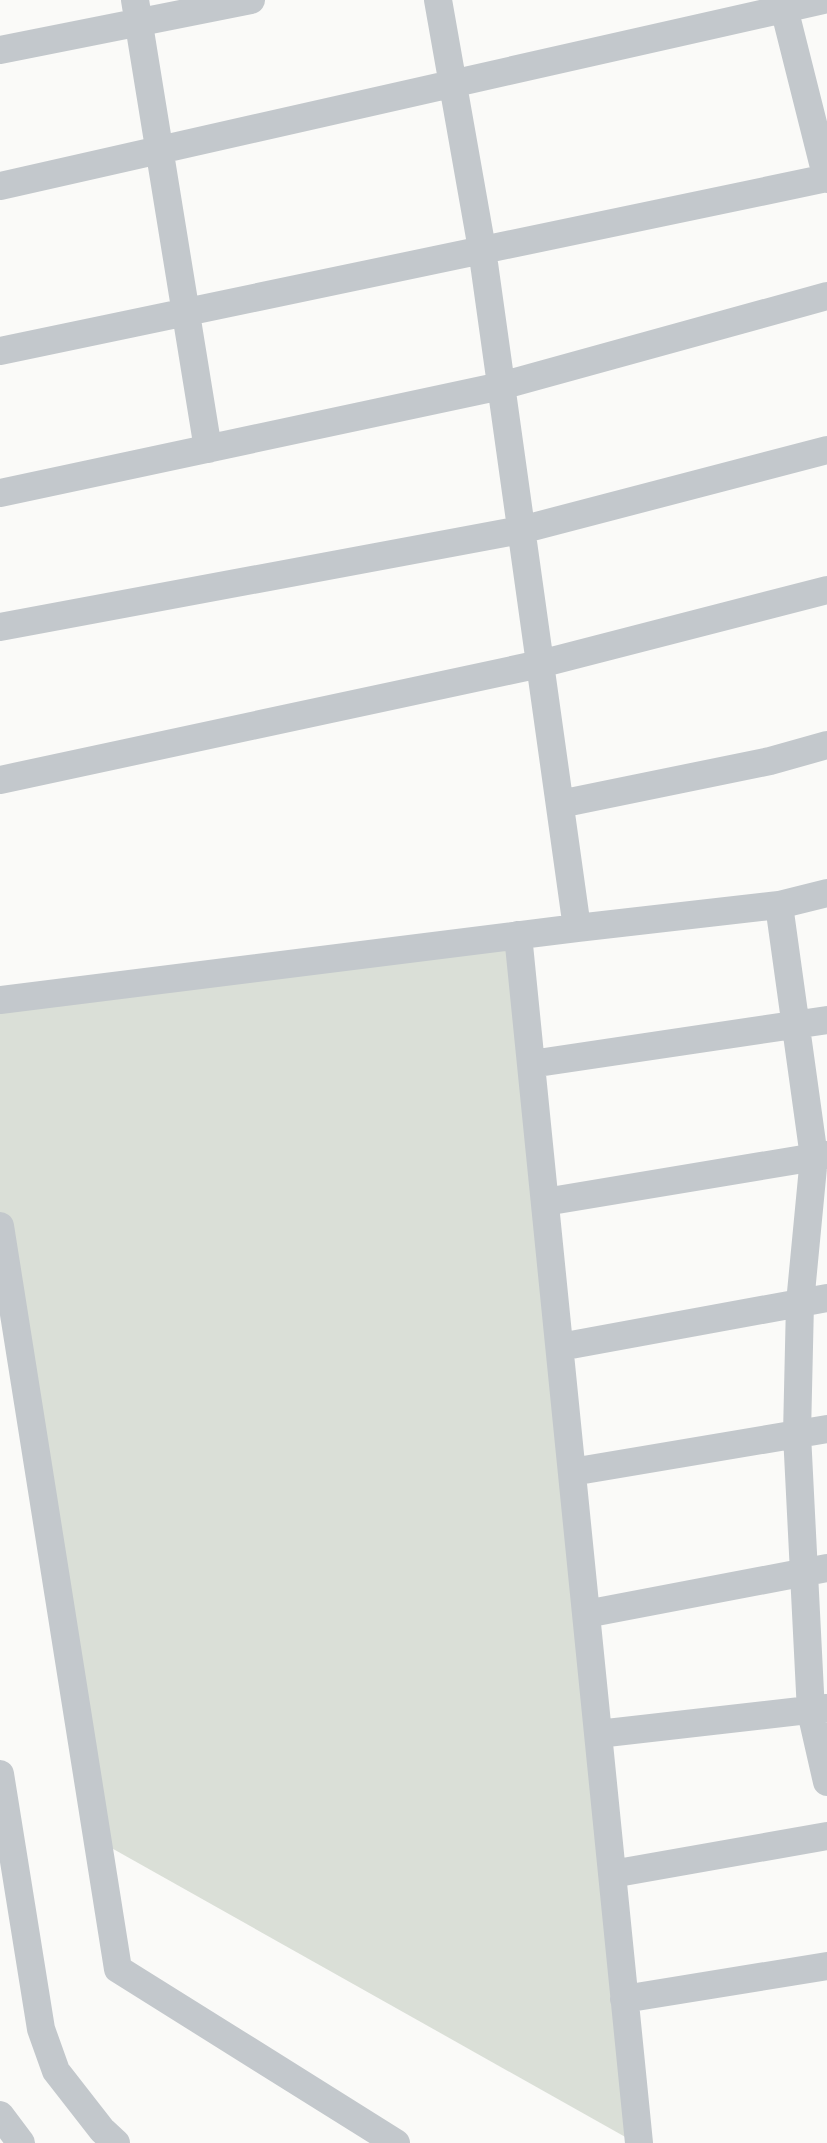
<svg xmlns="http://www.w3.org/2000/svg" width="827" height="2143" viewBox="0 0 827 2143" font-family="Arial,sans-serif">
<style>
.green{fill:#dadfd7}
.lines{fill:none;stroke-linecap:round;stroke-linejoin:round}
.minor{stroke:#c3c8cc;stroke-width:28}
</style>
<rect width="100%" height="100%" fill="#fafaf8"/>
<!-- green -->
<path class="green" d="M518 936 636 2143 99 1841 0 1221V1001Z"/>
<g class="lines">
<!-- minor -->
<path class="minor" d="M135 0 208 449
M782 0 827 179
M0 50 251 0
M0 186 823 0
M0 351 827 178
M0 493 501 386 827 296
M0 627 521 530 827 450
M0 780 540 664 827 590
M560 804 770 761 827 745
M779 905 814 1157 800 1303 797 1434 811 1712 827 1782
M577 928 779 905 827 893
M518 935 639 2143
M0 1000 577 928 482 249 438 0
M531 1064 827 1020
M545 1202 827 1155
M0 1226 118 1969 396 2143
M560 1347 827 1298
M572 1472 827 1429
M586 1614 827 1568
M598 1734 827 1708
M0 1774 41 2029 56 2071 102 2130 116 2143
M612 1874 827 1836
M624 1999 827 1966
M0 2115 21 2143"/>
</g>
</svg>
